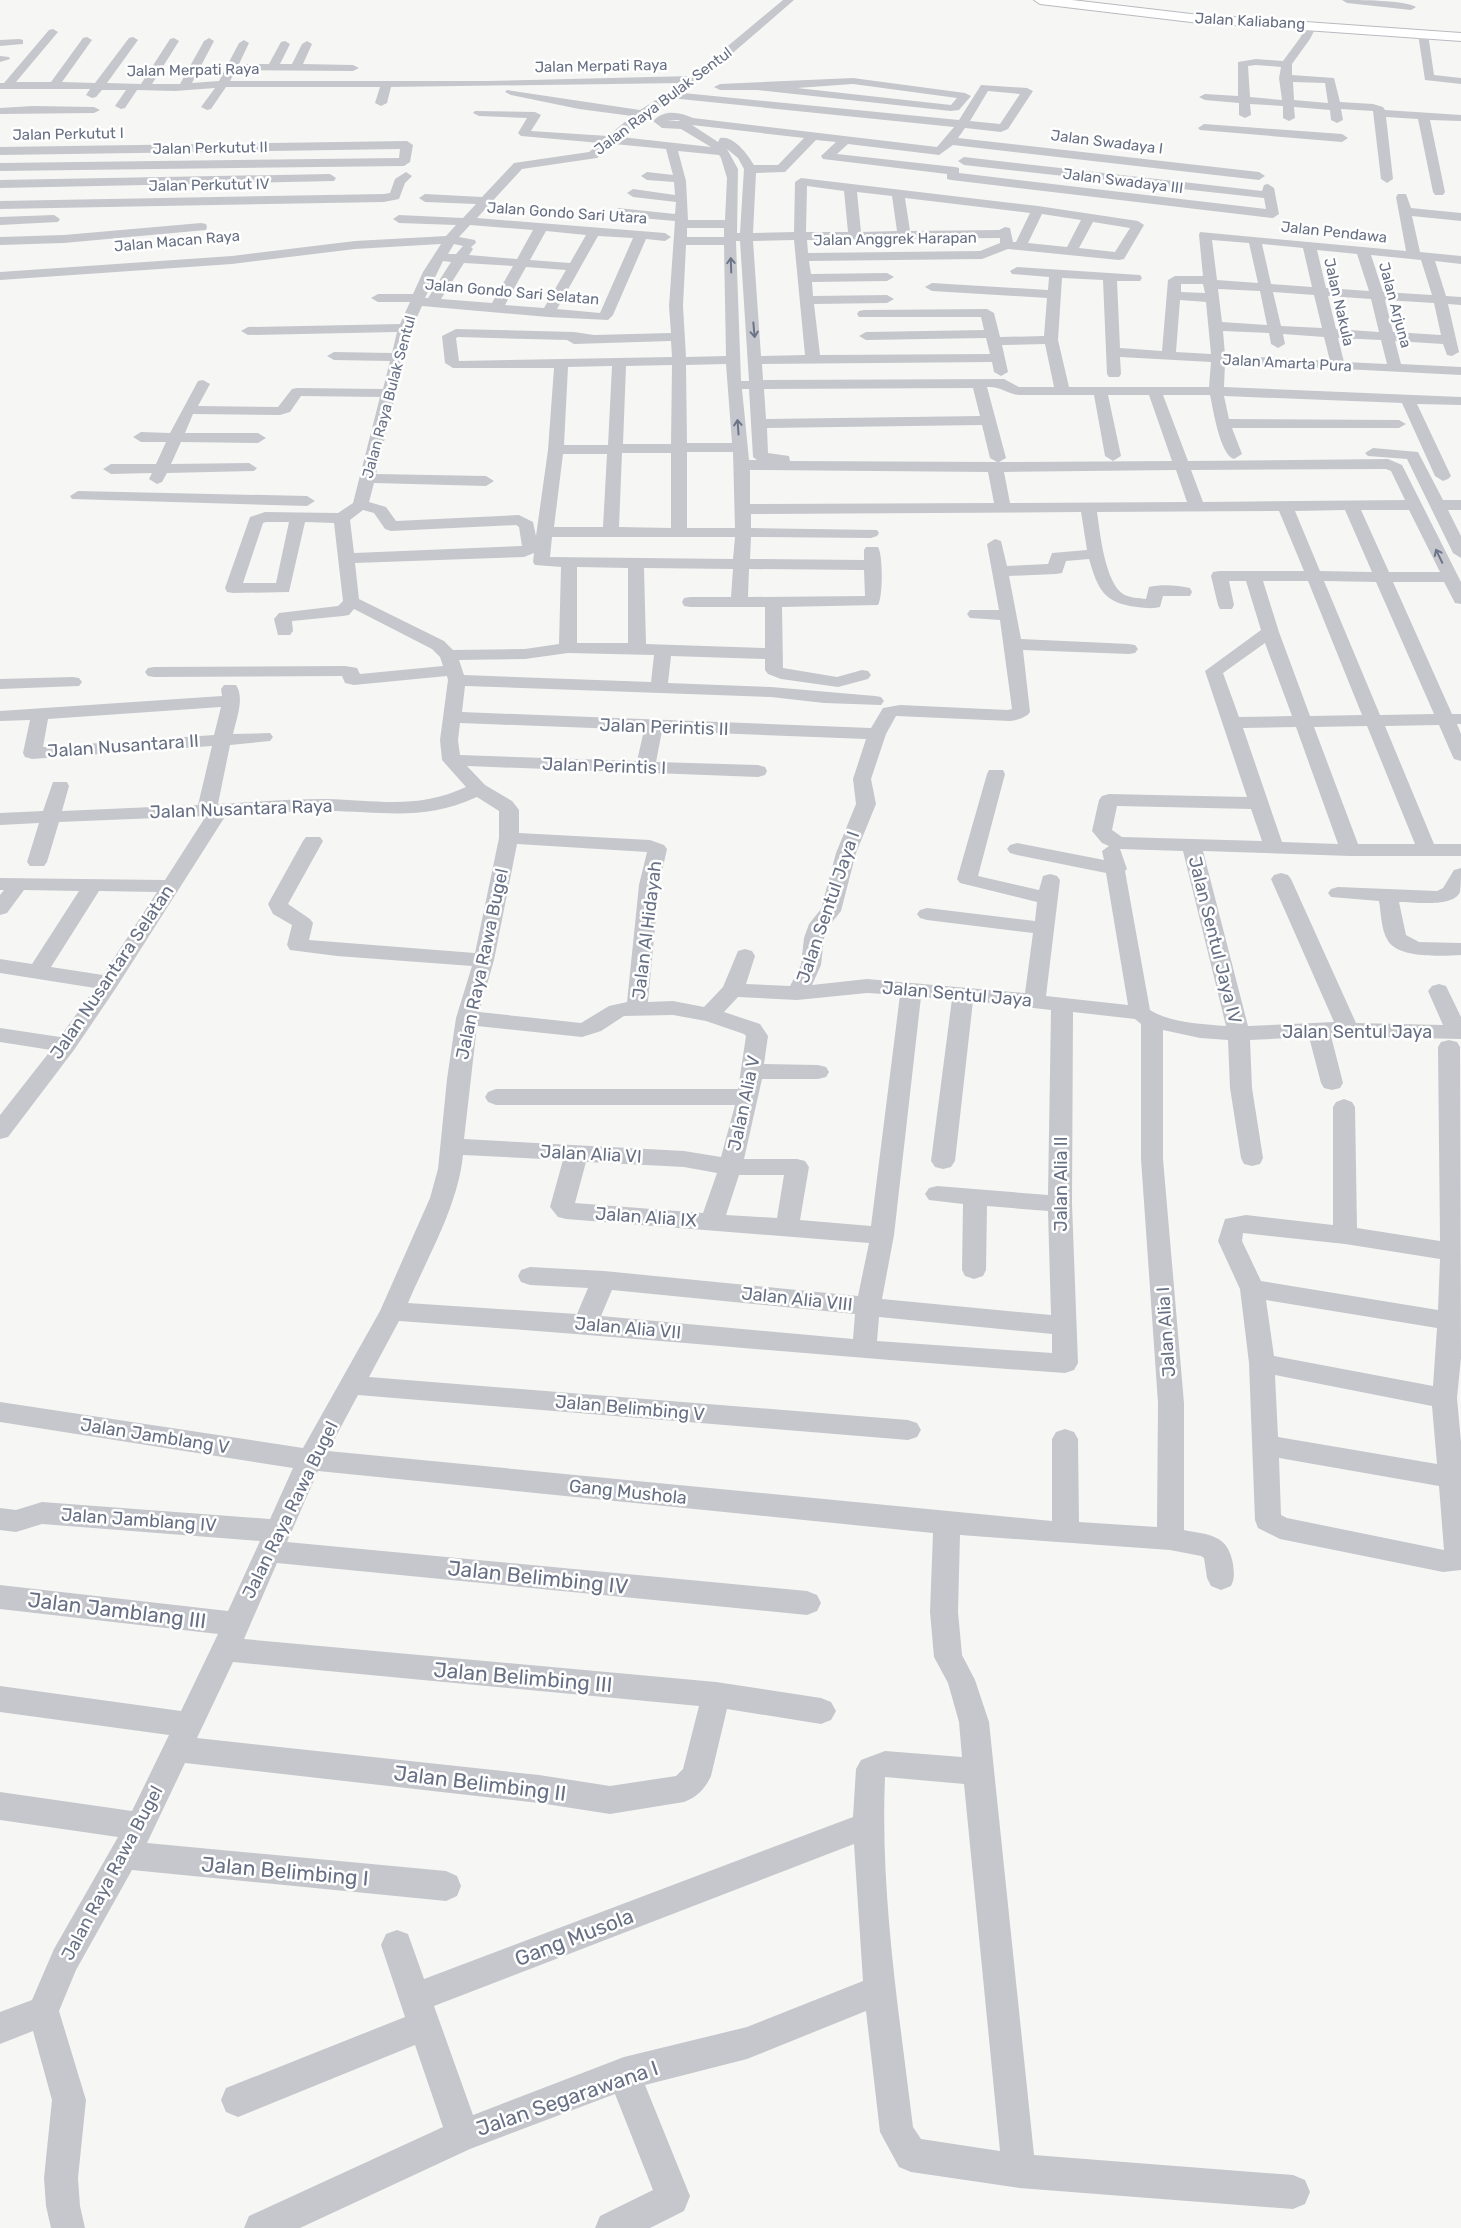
<svg xmlns="http://www.w3.org/2000/svg" width="1461" height="2228" viewBox="0 0 1461 2228" font-family="Rubik,sans-serif">
<style>
.lines{fill:none;stroke-linecap:round;stroke-linejoin:round}
.primary-casing{stroke:#b8babf;stroke-width:2}
.street{fill:#c5c7cc;fill-rule:evenodd}
.primary{fill:#fff;fill-rule:evenodd}
.oneway{stroke:#6c7488}
.labels{text-anchor:middle;dominant-baseline:central;stroke-width:5;stroke-linejoin:round;paint-order:stroke}
.far-street-label{font-size:15px;fill:#677084;stroke:#fff}
.street-label{font-size:18px;fill:#677084;stroke:#fff}
.near-street-label{font-size:21px;fill:#677084;stroke:#fff}
</style>
<rect width="100%" height="100%" fill="#f6f7f4"/>
<g class="lines">
<defs>
<path id="primary" d="M1034 0H1072L1191 14 1461 33V41L1191 22 1040 4Z"/>
</defs>
<!-- primary casing -->
<use href="#primary" class="primary-casing"/>
<!-- street -->
<path class="street" d="M783 0H794L713 70 683 93 959 120 981 85 1027 88 1033 91 1008 129 1001 132 965 128 958 138 1259 172 1265 176 1259 180 953 145 939 155 848 144 837 154 955 167 959 168V173L1266 209 1264 198 964 165 958 161 964 157 1262 191 1264 185 1268 184 1274 188 1279 214 1273 218 951 180 947 179V174L823 159 821 156 836 142 816 140 785 172 756 173 753 233 794 232 795 182 801 178 1038 206 1138 221 1144 225 1124 259 1119 260 1008 249 982 259 809 261 811 274 887 273 894 277 887 281 812 282 813 296 887 295 894 299 887 303 814 304 820 355 990 354 986 338 866 340 859 336 866 332 984 330 981 317H859L857 314 859 311 864 310 987 309 994 313 1000 337 1044 336 1047 298 932 291 925 287 932 283 1048 290 1049 277 1012 274 1010 271 1017 267 1140 275 1142 278 1140 281H1117L1120 348 1162 351 1168 280 1175 276H1203L1199 235 1200 232 1406 251 1396 197 1398 194H1406L1411 208 1461 213V221L1412 216 1420 252 1461 256V264L1435 261 1446 296 1461 297V305L1448 304 1459 352 1452 356 1447 355 1443 344 1395 341 1401 364 1461 367V375L1225 363 1224 387 1461 397V405L1417 404 1451 476 1448 479 1443 481 1435 476 1402 403 1224 396 1229 419 1399 420 1406 424 1399 428H1232L1242 454 1234 459C1220 455 1213 409 1210 395H1163L1188 461 1388 459 1402 465 1461 582V604L1455 603 1444 582H1393L1452 714H1461V724H1457L1461 734V761L1454 759 1452 755 1439 725 1385 726 1434 844H1461V856H1350L1203 851 1248 1026 1334 1022 1271 879 1274 875 1281 873 1288 875 1291 879 1356 1023 1443 1025 1428 991 1432 986 1439 984 1446 986 1461 1017V1039L1331 1036 1343 1083 1340 1088 1332 1090 1324 1088 1321 1083 1309 1037 1250 1040 1252 1088 1263 1158 1260 1164 1252 1166 1244 1164 1241 1158 1230 1088 1228 1040 1200 1038 1163 1030V1159L1184 1403V1530C1209 1535 1228 1534 1233 1564 1234 1573 1235 1578 1231 1586L1221 1590 1211 1586 1207 1578 1204 1558 1201 1556 1170 1550 960 1535 958 1612 962 1655 975 1680 989 1722 1034 2155 1293 2175 1305 2180 1310 2192 1305 2204 1293 2209 1019 2188 911 2172 899 2167 880 2132 866 2011 747 2059 645 2085 690 2196 684 2211 650 2228H595L600 2216 653 2190 615 2094 470 2149 300 2228H244L249 2216 443 2127 415 2045 238 2117 226 2112 221 2100 226 2088 405 2017 381 1945 386 1934 397 1930 408 1934 424 1979 853 1817 856 1769 861 1760 885 1751 962 1757 959 1722 948 1683 934 1657 930 1612 933 1533 318 1471 287 1542 807 1591 817 1595 821 1603 817 1611 807 1615 277 1563 244 1639 716 1682 821 1698 831 1702 836 1711 831 1720 821 1724 727 1709 711 1776C705 1789 697 1797 684 1802L610 1814 539 1803 185 1763 147 1843 446 1871 457 1876 461 1886 457 1896 446 1901 132 1870 76 1970 59 2011 86 2100 78 2178 80 2206 85 2228H51L46 2206 44 2178 52 2100 33 2031 0 2044V2012L32 2000 54 1949 118 1837 0 1820V1792L132 1811 169 1735 0 1712V1686L181 1711 218 1634 0 1609V1585L228 1611 260 1541 42 1524 16 1532 0 1530V1508L16 1510 42 1502 270 1519 293 1468 0 1422V1402L303 1448 380 1311 430 1198 438 1169 447 1079 456 1018 472 966 337 956 290 950 287 945 292 925 273 914 268 904 303 841 306 837H320L323 841 288 904 310 919 313 923 309 940 475 953 499 838V811L477 797C422 822 383 811 326 811 292 811 259 813 226 815L116 988 74 1050 8 1137 0 1139V1115L51 1050 0 1042V1028L60 1037 95 988 0 973V959L32 964 79 891 24 890 7 913 0 915V895L4 890H0V878L165 880 206 816 59 822 47 862 44 866H30L27 862 39 823 0 825V813L43 811 53 782H67L69 786 62 811 198 805 212 746 32 759 25 757 23 753 30 720 0 721V711L222 696 221 689 224 685H236C245 698 236 720 233 734L270 733 273 737 270 741 230 745 218 804C254 802 290 799 326 799 377 800 416 810 466 787L442 760 440 740 448 680 447 676 354 685 345 683 342 676 154 677 148 676 145 672 148 668 154 667 345 666 357 668 360 674 443 666 440 657 432 649 354 609 349 615 343 616 292 621 293 631 290 635H278L274 619 279 613 338 606 343 601 334 523 305 522 289 592 233 593 227 592 225 588 250 517 265 512 338 513 353 503 380 397 301 396 290 412 280 415 193 414 185 433H258L266 438 258 443 181 442 171 464 249 463 257 468 254 471 167 473 162 482 157 484 149 479 152 473 111 474 103 469 111 464H156L166 442H141L133 437 141 432 170 433 198 381 203 380 210 384 198 406 278 407 292 389 297 388 383 389 390 361 334 360 327 356 334 352 392 353 397 332 248 335 241 331 248 327 400 324 410 302H378L371 298 378 294H413L423 272 441 244 355 249 232 264 0 280V272L232 256 355 241 446 236 456 225 399 223 393 219 399 215 463 218 476 204 425 202 419 198 425 194 482 197 514 163 589 152 600 143 521 136 518 133 527 118 479 116 473 113 475 111 535 112 541 115 531 131 608 136 632 116 579 109 511 95 505 92 507 90 640 110 683 83 391 87 387 103 381 106 375 103 380 87H226L211 109 207 110 201 107 215 88 175 91 137 90 125 108 121 109 115 106 126 90H102L96 97 92 98 86 95 90 89H0V83H4L49 30 53 29 58 32 16 82H51L83 38 87 37 92 40 62 82 95 83 129 38 133 37 138 40 107 83 141 84 170 39 174 38 179 41 152 84H180L204 41 209 38 214 41 192 83 219 81 239 43 244 40 249 43 239 64H269L281 42 285 41 290 44 280 64H292L302 44 307 41 312 44 303 64 353 65 359 68 353 71 236 70 230 81H487L692 76ZM988 91 1020 94 1000 124 970 121ZM675 98 680 99 954 127 937 147 693 118C680 112 664 109 653 121L662 128 681 129 711 147 621 137 646 116ZM677 120 681 121H667ZM692 125 804 138 778 165H754C748 155 734 135 720 138L718 142ZM614 144 666 149 673 175 647 172 641 176 647 180 674 182 675 195 633 189 627 193 633 197 676 202 675 214 618 208 612 212 618 216 675 221 669 306 671 333 594 335 574 332 456 329 442 336 445 363 453 368H554L548 450 536 536 533 522 519 515 396 521 386 507 369 502 374 483 486 486 494 481 486 476 376 474 412 328 422 306 548 317 608 320 613 315 646 239 665 241 671 237 665 233 477 218 522 169 597 158ZM727 149 738 158 744 169 740 233H737L738 169ZM678 151 719 155 721 158 727 178 725 220H688L686 181ZM807 186 844 191 848 232H806ZM857 192 892 196 897 231 861 232ZM905 198 1030 213 1016 242H1013L1010 228 1005 227 999 230 910 231ZM1042 214 1081 220 1067 247 1028 243ZM1093 222 1130 228 1115 252 1079 248ZM470 225 533 230 517 259 469 255 473 249 471 247 476 243 475 240 459 237ZM687 228H724V237H687ZM546 231 586 235 570 263 530 260ZM598 236 633 238 600 313 557 309ZM1000 238V243L980 251 808 253 807 240ZM794 240 805 355 761 356 753 241ZM1212 240 1249 243 1258 283 1217 280ZM736 241H740L749 381H741ZM454 244 463 246 456 254H448ZM1262 244 1303 248 1312 287 1271 284ZM686 245H724L726 356 686 357 683 306ZM1317 250 1357 254 1369 291 1326 288ZM1371 255 1421 260 1432 295 1383 292ZM443 261 451 262 428 298H425ZM464 263 513 266 492 303 441 299ZM526 267 566 270 544 308 505 305ZM1062 278 1103 280 1107 374 1109 377H1119L1121 374 1120 357 1211 362 1209 387H1069L1058 340ZM1181 284H1203L1205 293 1181 292ZM1218 289 1260 291 1267 325 1222 322ZM1273 292 1314 295 1322 328 1281 326ZM1328 296 1371 299 1379 332 1336 329ZM1180 300 1206 302 1211 354 1176 352ZM1385 300 1434 303 1441 335 1393 332ZM1223 331 1269 333 1271 344 1278 348 1285 344 1283 334 1324 337 1330 361 1225 355ZM458 337 567 340 574 344 671 341 672 357 459 361 456 338ZM1338 338 1381 340 1387 364 1344 362ZM1045 344 1054 387H1019L1004 379 763 380 762 364 992 362 994 372 1001 376 1008 372 1002 345ZM726 364 732 443H687L686 365ZM672 365 671 444H623L626 366ZM612 366 608 445H564L568 367ZM987 387C1004 387 1004 393 1019 395H1094L1105 456 1113 461 1121 456 1108 395H1149L1172 461 999 462 1006 458ZM973 388 980 416 766 419 764 389ZM742 389H749L753 457 757 460H749ZM982 425 990 458 997 462 790 461 789 456 768 453 767 428ZM687 452H733L735 528H687ZM622 453H671V528L619 527ZM563 454H607L603 527H554ZM1386 469 1391 471 1405 500 1203 502 1191 470ZM750 470 988 472 994 503 750 504ZM1176 470 1187 502 1010 503 1004 472ZM363 510 374 513 385 529 391 531 516 525 519 527 522 546 354 553 350 520ZM1345 510 1372 572 1320 571 1295 511ZM1361 510H1409L1440 572H1389ZM1279 511 1304 571H1219L1213 572 1211 576 1218 605 1220 609H1232L1234 605 1229 581H1246L1261 630 1205 671 1247 797 1109 794 1102 796 1099 800 1092 831 1102 843 1109 846 1102 851 1104 860 1017 843 1010 845 1007 849 1010 853 1017 855 1106 873 1128 1005 1046 996 1060 880 1057 876 1050 874 1043 876 1039 890 978 876 1005 774 1003 770H989L987 774 957 879 960 883 1037 902 1035 921 927 908 920 910 917 914 920 918 927 920 1033 933 1025 993 867 979 812 985 821 965 824 938 829 926 841 911 856 853 876 804 871 779 886 734 896 716 1010 721C1017 720 1026 718 1030 712L1023 650 1129 654 1135 653 1138 649 1135 645 1129 644 1021 639 1009 576 1056 574 1062 573 1066 561 1089 559C1098 590 1104 603 1137 607 1145 608 1151 609 1160 607L1163 596H1190L1192 592 1190 588C1178 585 1161 584 1149 587L1146 599C1139 598 1129 598 1123 594 1105 582 1100 533 1097 512ZM1081 512 1087 550 1052 553 1048 564 1007 566 1001 541 995 539 987 544 999 610H970L967 614 970 618 1000 620 1012 709 1008 710 900 705 883 708 871 728 462 712 465 686 771 697 824 703 881 705 884 701 881 697 875 696 771 687 668 683 671 656 765 659V670L768 674 781 679 838 687 868 679 871 675 868 671 862 670 837 677 783 668 782 607 878 605C883 597 883 554 878 547H866L864 550V560L750 559 751 537 871 538 877 536 879 533 877 530 751 528V514ZM266 522H289L276 583H243L263 523ZM552 537H735L733 559 550 557ZM534 553 533 562 535 565 561 567 559 644 525 649 453 650 444 641 359 599 355 563 524 557ZM577 567 628 568V643H577ZM644 568 733 569 731 597H690L684 598 682 602 684 606 690 607H765V648L646 644ZM749 569 864 570 865 596 748 597ZM1263 581H1308L1362 715 1310 716 1279 632ZM1324 581 1376 582 1434 714 1380 715ZM1265 643 1292 716 1239 717 1223 673ZM568 653 654 655 651 682 464 675 459 660 525 659ZM221 707 214 735 43 747 48 719ZM460 723 644 730 637 761 460 755 458 740ZM1367 726 1415 844H1358L1314 727ZM1296 727 1338 844 1282 842 1243 728ZM662 731 866 739 853 779 856 804 836 853 821 909 809 924 804 938 801 965 790 986 746 984 755 956 752 951 745 949 738 951 723 987 704 1007 673 1001 648 1002 659 885 667 849 664 845 650 840 519 833V810L516 806 512 801 485 785 467 766 758 777 765 775 767 771 765 767 758 765 656 762ZM1117 806 1251 809 1262 841 1122 837 1112 830ZM517 844 647 852 639 885 627 1002 609 1006 581 1023 479 1012 494 960ZM1120 849 1183 851 1226 1026C1202 1024 1171 1023 1150 1010L1125 871 1127 869ZM99 891 157 892 103 975 51 967ZM867 993 900 995 871 1226 800 1220 809 1167 805 1161 797 1159H744L762 1079H818L826 1077 829 1072 826 1067 818 1065 764 1064 768 1036 760 1024 724 1012 738 997 797 1000ZM921 997 952 999 931 1161 935 1167 943 1169 951 1167 955 1161 973 1001 1051 1010 1048 1195 937 1186 929 1188 925 1194 929 1200 963 1204 962 1270 965 1276 974 1279 983 1276 986 1270 987 1206 1048 1211 1051 1315 882 1299 894 1235ZM1073 1012 1135 1019 1141 1024V1159L1158 1403 1157 1527 1079 1522 1078 1439 1074 1432 1065 1429 1056 1432 1052 1439V1521L328 1451 358 1395 908 1440 917 1437 921 1430 917 1423 908 1420 369 1377 399 1321C621 1336 843 1358 1065 1373L1074 1370 1078 1363 1072 1204ZM673 1015 706 1021 744 1034 746 1036 738 1089H496L488 1092 485 1097 488 1102 496 1105H735L721 1157 684 1151 464 1139 477 1026 582 1037 601 1031 624 1016ZM463 1155 563 1160 550 1207 558 1217 566 1219 869 1243 858 1296 604 1271 530 1267 521 1270 518 1276 521 1282 530 1285 588 1288 577 1314 408 1303C428 1256 458 1206 463 1155ZM586 1162 684 1167 717 1173 703 1213 575 1203ZM739 1175H784L777 1218 726 1215ZM612 1290 855 1314 853 1339 601 1316ZM879 1317 1052 1334V1353L877 1341ZM233 1662 699 1706 683 1769 676 1776 610 1786 539 1775 197 1738ZM885 1777 964 1784 1000 2151 921 2139 913 2127C899 2012 880 1894 885 1777ZM854 1844 863 1981 747 2027 624 2057 473 2115 434 2006Z
M1342 0C1358 0 1405 0 1416 7L1411 10 1347 3Z
M1312 22 1317 25 1310 39 1292 64V75L1334 78 1340 102 1373 104 1383 107 1385 110 1461 115V121L1430 120 1445 192 1443 195H1435L1433 192 1418 119 1386 117 1393 179 1387 183 1381 179 1373 111 1341 109 1343 120 1337 123 1331 120 1330 110 1294 107 1295 118 1289 121 1283 118V106L1250 104 1251 115 1245 118 1239 115V103L1205 100 1199 97 1205 94 1238 96V62L1256 59 1283 61 1300 38 1308 23ZM1256 65 1281 67 1279 78 1282 100 1250 97 1248 66ZM1293 82 1325 83 1328 103 1294 100Z
M1423 31 1428 34 1434 75 1461 78V84L1425 80 1418 34Z
M19 39 23 40V44L0 46V40Z
M0 56 9 57 10 59 0 62Z
M853 78 965 93 971 96 959 110 951 111 757 90H720L714 87 720 84ZM853 84 957 98 951 105 797 88Z
M33 106 94 107 100 110 94 113 0 114V108Z
M1204 124 1342 134 1348 138 1342 142 1200 130 1198 128Z
M407 141 413 145 410 162 404 166 0 171V163L399 158 400 149 0 155V147Z
M406 172 412 176 405 183 399 199 384 202 0 209V201L384 194 390 193 395 179Z
M330 174 336 178 334 181 0 188V180Z
M54 215 60 219 58 222 0 225V217Z
M201 223 206 224 207 227 206 230 64 243 0 245V237L64 235Z
M1373 448 1418 452 1443 500H1461V510H1448L1461 536V558L1453 553 1407 459 1368 456 1365 453Z
M78 491 307 496 315 501 307 506 72 499 70 496Z
M73 677 79 678 82 682 79 686 0 689V679Z
M1461 868C1461 875 1461 886 1460 892 1453 908 1414 902 1399 902L1406 935 1419 942 1461 943V955C1443 956 1396 959 1387 939 1381 929 1381 912 1379 901L1331 897 1328 893 1331 889 1338 887 1437 891 1443 888 1454 870Z
M1449 1040 1457 1042 1460 1047 1461 1358 1457 1398 1461 1442V1570L1443 1572 1280 1539 1258 1528 1255 1520 1249 1363 1240 1289 1218 1241 1225 1219 1246 1215 1333 1225V1107L1336 1102 1344 1099 1352 1102 1355 1107 1357 1228 1440 1241 1438 1047 1441 1042ZM1243 1233 1345 1244 1440 1259 1438 1310 1261 1281 1242 1241ZM1266 1300 1437 1328 1433 1386 1274 1356ZM1275 1375 1432 1406 1437 1464 1278 1437ZM1279 1458 1439 1486 1444 1550 1287 1518 1281 1515Z"/>
<!-- primary -->
<use href="#primary" class="primary"/>
</g>
<!-- one-way arrows -->
<defs><path id="oneway-shaft" d="M-6 0H5M1.5-3L5.5 0L1.5 3" fill="none" stroke-width="1.6" stroke-linecap="round" stroke-linejoin="round" transform="scale(1.25)"/></defs>
<g class="oneway">
<use href="#oneway-shaft" transform="translate(731 265) rotate(-92)"/>
<use href="#oneway-shaft" transform="translate(754 330) rotate(85)"/>
<use href="#oneway-shaft" transform="translate(738 427) rotate(-94)"/>
<use href="#oneway-shaft" transform="translate(1439 556) rotate(-116)"/>
</g>
<g class="labels">
<!-- far-street labels -->
<g class="far-street-label">
<text transform="translate(1250 21) rotate(3)">Jalan Kaliabang</text>
<text transform="translate(601 66) rotate(-1)">Jalan Merpati Raya</text>
<text transform="translate(193 70) rotate(-1)">Jalan Merpati Raya</text>
<text transform="translate(663 101) rotate(-37)">Jalan Raya Bulak Sentul</text>
<text transform="translate(68 134) rotate(-1)">Jalan Perkutut I</text>
<text transform="translate(1107 142) rotate(7)">Jalan Swadaya I</text>
<text transform="translate(210 148) rotate(-1)">Jalan Perkutut II</text>
<text transform="translate(1123 181) rotate(7)">Jalan Swadaya III</text>
<text transform="translate(209 185) rotate(-1)">Jalan Perkutut IV</text>
<text transform="translate(567 213) rotate(4)">Jalan Gondo Sari Utara</text>
<text transform="translate(1334 232) rotate(6)">Jalan Pendawa</text>
<text transform="translate(895 239) rotate(-1)">Jalan Anggrek Harapan</text>
<text transform="translate(177 241) rotate(-5)">Jalan Macan Raya</text>
<text transform="translate(512 292) rotate(5)">Jalan Gondo Sari Selatan</text>
<text transform="translate(1339 302) rotate(77)">Jalan Nakula</text>
<text transform="translate(1395 305) rotate(75)">Jalan Arjuna</text>
<text transform="translate(1287 363) rotate(3)">Jalan Amarta Pura</text>
<text transform="translate(389 397) rotate(-75)">Jalan Raya Bulak Sentul</text>
</g>
<!-- street labels -->
<g class="street-label">
<text transform="translate(664 727) rotate(2)">Jalan Perintis II</text>
<text transform="translate(123 746) rotate(-4)">Jalan Nusantara II</text>
<text transform="translate(604 766) rotate(2)">Jalan Perintis I</text>
<text transform="translate(241 809) rotate(-2)">Jalan Nusantara Raya</text>
<text transform="translate(828 907) rotate(-71)">Jalan Sentul Jaya I</text>
<text transform="translate(647 930) rotate(-83)">Jalan Al Hidayah</text>
<text transform="translate(1215 940) rotate(76)">Jalan Sentul Jaya IV</text>
<text transform="translate(482 964) rotate(-78)">Jalan Raya Rawa Bugel</text>
<text transform="translate(112 972) rotate(-56)">Jalan Nusantara Selatan</text>
<text transform="translate(957 994) rotate(5)">Jalan Sentul Jaya</text>
<text x="1357" y="1032">Jalan Sentul Jaya</text>
<text transform="translate(744 1103) rotate(-78)">Jalan Alia V</text>
<text transform="translate(591 1154) rotate(3)">Jalan Alia VI</text>
<text transform="translate(1061 1184) rotate(-90)">Jalan Alia II</text>
<text transform="translate(646 1217) rotate(4)">Jalan Alia IX</text>
<text transform="translate(797 1299) rotate(6)">Jalan Alia VIII</text>
<text transform="translate(628 1328) rotate(5)">Jalan Alia VII</text>
<text transform="translate(1166 1332) rotate(-94)">Jalan Alia I</text>
<text transform="translate(630 1408) rotate(5)">Jalan Belimbing V</text>
<text transform="translate(155 1436) rotate(9)">Jalan Jamblang V</text>
<text transform="translate(628 1492) rotate(6)">Gang Mushola</text>
<text transform="translate(290 1510) rotate(-64)">Jalan Raya Rawa Bugel</text>
<text transform="translate(139 1520) rotate(4)">Jalan Jamblang IV</text>
<text transform="translate(112 1873) rotate(-62)">Jalan Raya Rawa Bugel</text>
</g>
<!-- near-street labels -->
<g class="near-street-label">
<text transform="translate(538 1577) rotate(6)">Jalan Belimbing IV</text>
<text transform="translate(117 1610) rotate(7)">Jalan Jamblang III</text>
<text transform="translate(523 1677) rotate(5)">Jalan Belimbing III</text>
<text transform="translate(480 1783) rotate(7)">Jalan Belimbing II</text>
<text transform="translate(285 1871) rotate(5)">Jalan Belimbing I</text>
<text transform="translate(574 1937) rotate(-21)">Gang Musola</text>
<text transform="translate(567 2098) rotate(-19)">Jalan Segarawana I</text>
</g>
</g>
</svg>
